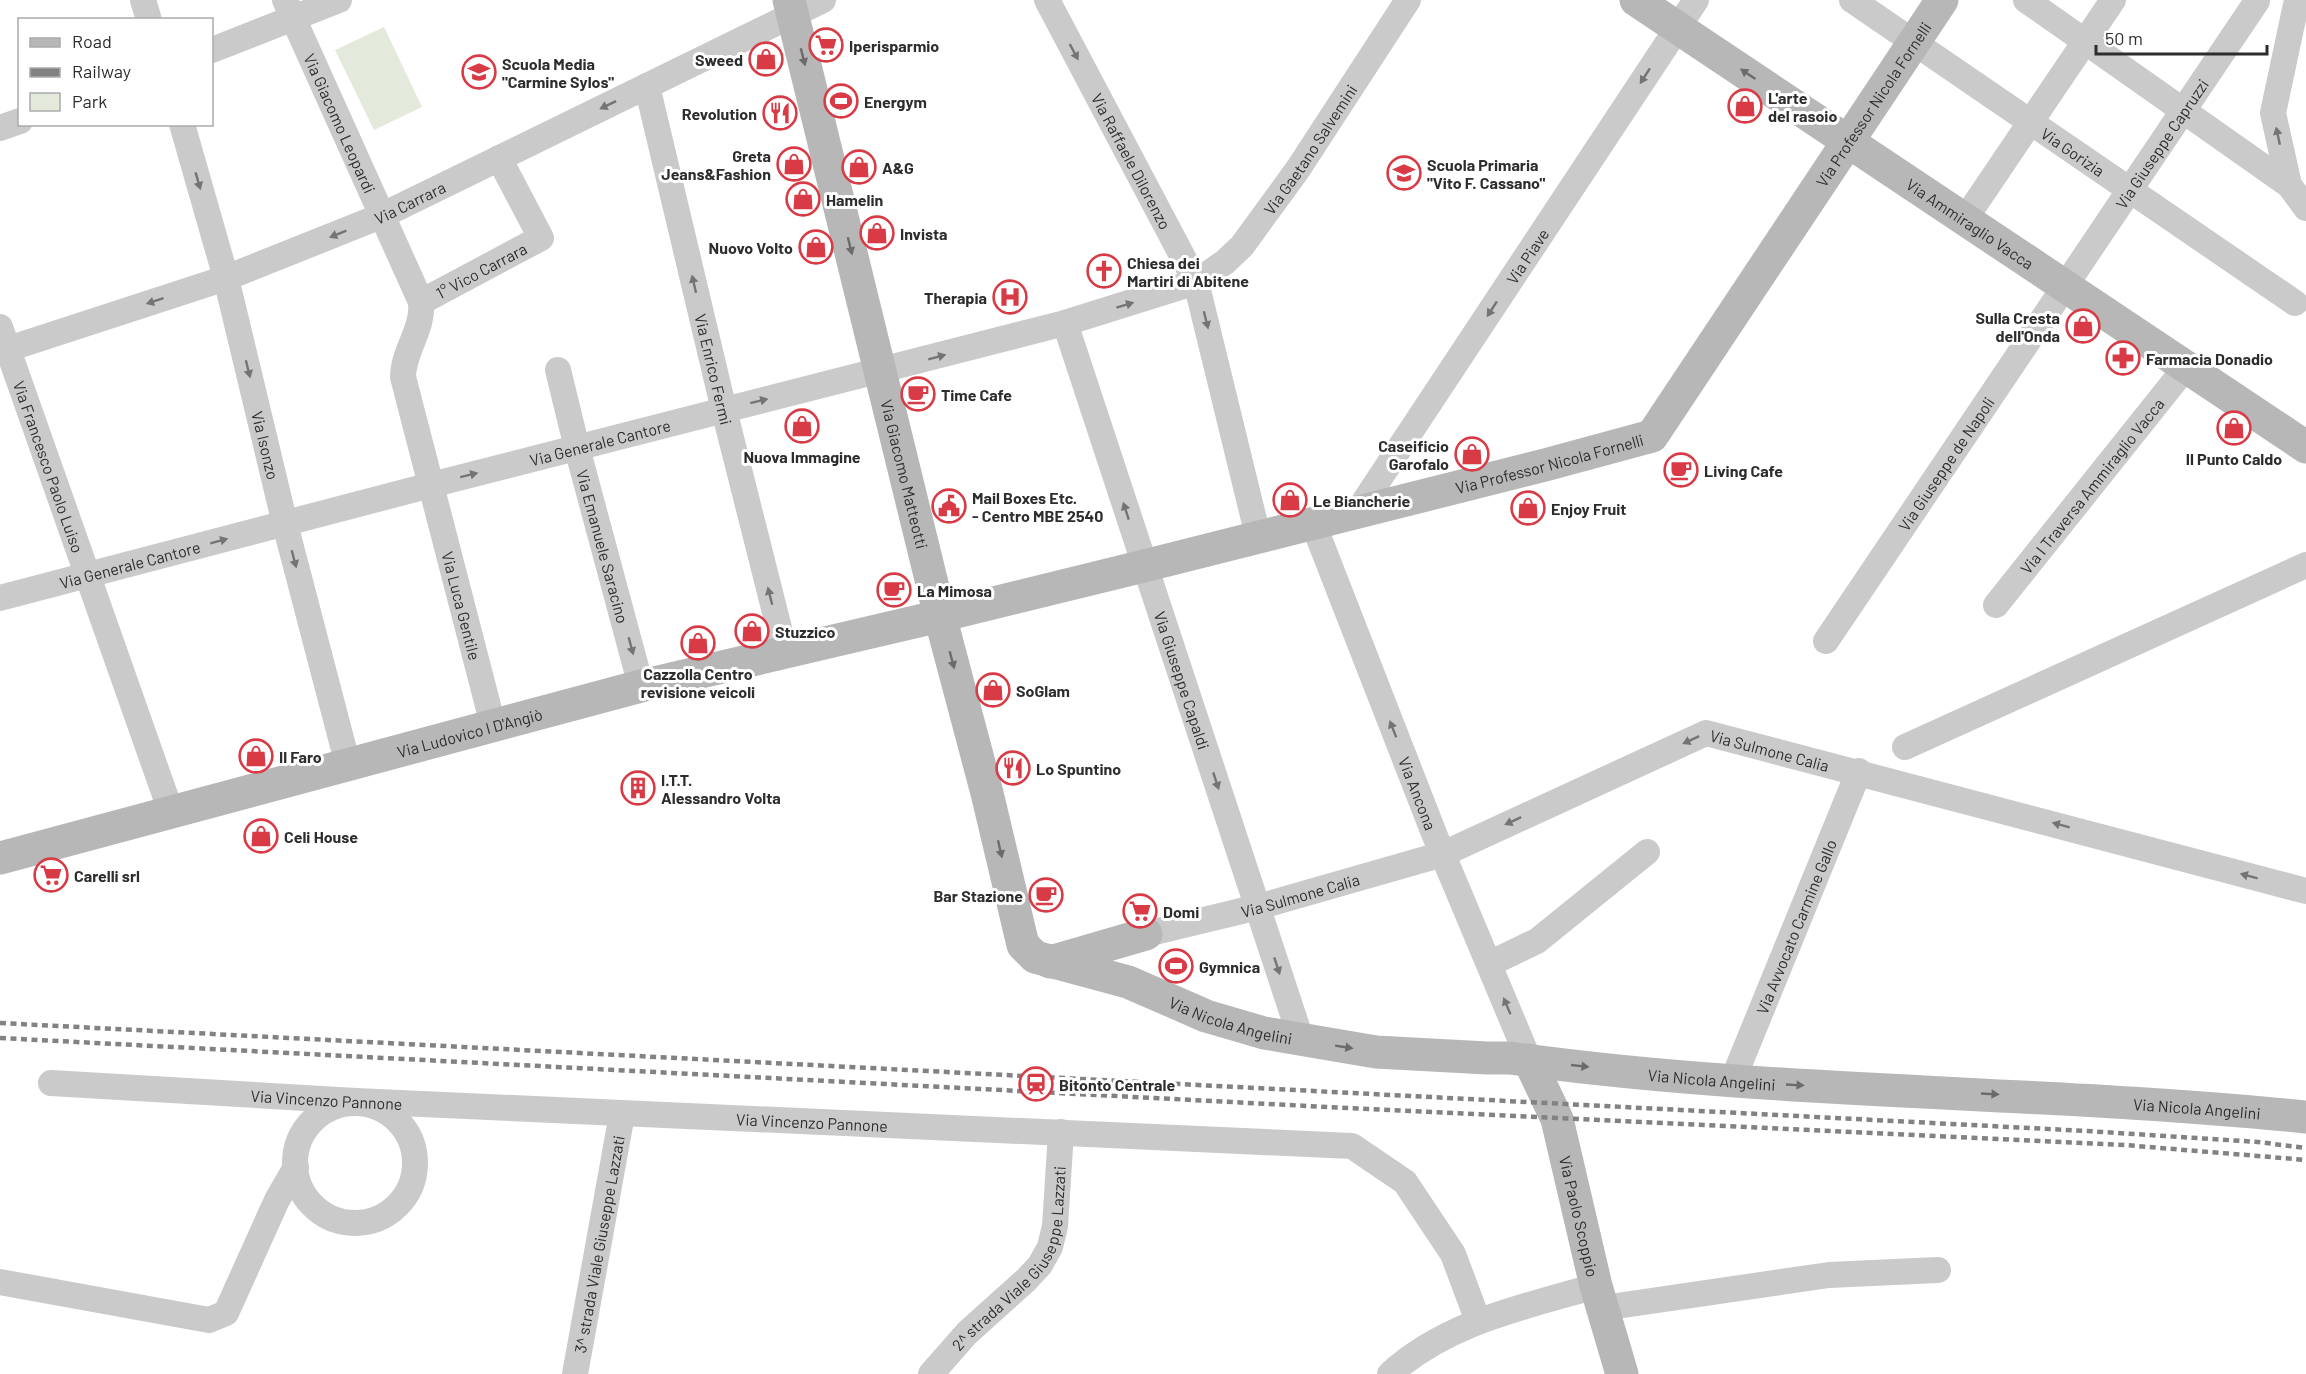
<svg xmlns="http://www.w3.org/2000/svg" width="2306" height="1374" viewBox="0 0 2306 1374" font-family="Barlow,sans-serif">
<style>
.green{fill:#e3eadb}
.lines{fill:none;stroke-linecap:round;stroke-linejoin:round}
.street{stroke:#cacaca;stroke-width:26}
.secondary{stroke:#b7b7b7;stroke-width:33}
.rail{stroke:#828282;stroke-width:4.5;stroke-dasharray:6 4.5;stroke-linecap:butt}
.oneway{fill:#747474}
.oneway2{fill:#6b6b6b}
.labels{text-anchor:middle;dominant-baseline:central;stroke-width:6;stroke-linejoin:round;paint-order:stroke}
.poi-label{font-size:16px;font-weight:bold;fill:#2d2d2d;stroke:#fff;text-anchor:start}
.street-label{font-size:16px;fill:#2d2d2d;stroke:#fff}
</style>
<rect width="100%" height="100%" fill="#fff"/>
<!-- green -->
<path class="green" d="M384 27 422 107 374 130 335 50Z"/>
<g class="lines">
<!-- street -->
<g class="street">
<path d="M143 0 149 20"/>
<path id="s1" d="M285 0 421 302C424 329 403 351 403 377L493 725"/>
<path id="s2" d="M1047 0 1196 282 1258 536"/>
<path id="s3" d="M1852 0 2295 303"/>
<path d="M2026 0 2289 185"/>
<path d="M2297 0 2273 113 2289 185 2306 208"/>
<path d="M212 50 339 0"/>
<path id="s4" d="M647 86 724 410 785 652"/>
<path id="s5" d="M182 124 226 278 285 524 348 765"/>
<path d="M0 128 20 121"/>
<path d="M1965 219 2113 0"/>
<path id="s6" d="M421 302 541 238 499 158"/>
<path id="s7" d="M1065 323 1301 1039"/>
<path id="s8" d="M0 327 171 812"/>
<path id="s9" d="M8 349 226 278 381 216 823 0"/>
<path id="s10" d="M558 370 577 448 641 686"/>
<path id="s11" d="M1358 511 1696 0"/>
<path id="s12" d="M1313 523 1435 836 1529 1060"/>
<path id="s13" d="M0 598 431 485 1065 323 1196 282 1225 262 1242 246 1298 169 1408 0"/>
<path id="s14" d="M1996 605 2186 367"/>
<path id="s15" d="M1826 641 2257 1"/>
<path d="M1905 747 2306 565"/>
<path id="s16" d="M1146 934 1258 907 1443 854 1706 733 2306 891"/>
<path d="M1489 964 1537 941 1647 852"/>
<path id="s17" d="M1732 1082 1859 771"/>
<path id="s18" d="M51 1083 356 1101 1352 1146 1405 1182 1453 1254 1478 1321"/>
<circle cx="355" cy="1163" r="60"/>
<path d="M0 1282 209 1320 226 1313 277 1200 296 1167"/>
<path d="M1603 1308 1829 1275 1938 1270"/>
<path id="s19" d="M575 1374 622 1114"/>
<path id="s20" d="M931 1374 967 1333 1026 1280 1040 1265 1050 1247 1055 1226 1061 1132"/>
<path d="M1390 1374C1447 1322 1524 1307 1596 1286"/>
</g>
<!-- secondary -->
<g class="secondary">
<path id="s21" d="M789 0 940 616 987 793 1023 945 1035 957 1128 982 1206 1016 1264 1033 1376 1052 1487 1058H1510C1774 1095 2041 1090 2306 1117"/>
<path id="s22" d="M1636 0 2306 447"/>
<path id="s23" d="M0 858 641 686 940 616 1144 566 1545 465 1652 436 1942 0"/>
<path d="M1050 962 1146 934"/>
<path id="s24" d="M1529 1060 1557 1119 1596 1286 1622 1374"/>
</g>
<!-- rail -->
<path class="rail" d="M0 1023 2087 1131 2258 1142 2306 1148
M0 1038 1327 1107 2125 1145 2306 1160"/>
</g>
<!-- one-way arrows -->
<defs><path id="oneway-solid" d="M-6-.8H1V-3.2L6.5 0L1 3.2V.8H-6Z" transform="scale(1.5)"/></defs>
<g class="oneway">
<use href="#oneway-solid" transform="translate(1074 52) rotate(62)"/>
<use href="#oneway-solid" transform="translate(1645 76) rotate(123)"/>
<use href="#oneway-solid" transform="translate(608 105) rotate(154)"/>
<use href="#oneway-solid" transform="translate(2278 136) rotate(-102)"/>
<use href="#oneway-solid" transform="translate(198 181) rotate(74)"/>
<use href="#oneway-solid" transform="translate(338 234) rotate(158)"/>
<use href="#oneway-solid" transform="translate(694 284) rotate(-103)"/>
<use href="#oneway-solid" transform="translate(155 301) rotate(162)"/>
<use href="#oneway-solid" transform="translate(1125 305) rotate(-17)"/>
<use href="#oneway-solid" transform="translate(1492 309) rotate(123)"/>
<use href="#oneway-solid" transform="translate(1206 320) rotate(76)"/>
<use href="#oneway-solid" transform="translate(937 357) rotate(-15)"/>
<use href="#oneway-solid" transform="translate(248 369) rotate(76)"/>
<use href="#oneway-solid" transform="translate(759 401) rotate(-14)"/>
<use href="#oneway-solid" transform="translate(469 475) rotate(-14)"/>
<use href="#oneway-solid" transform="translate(1126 511) rotate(-108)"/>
<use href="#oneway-solid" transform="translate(219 541) rotate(-15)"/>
<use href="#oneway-solid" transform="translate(294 559) rotate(75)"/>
<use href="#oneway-solid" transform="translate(770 596) rotate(-104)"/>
<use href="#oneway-solid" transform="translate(631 646) rotate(75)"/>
<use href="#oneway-solid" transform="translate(1393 729) rotate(-111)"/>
<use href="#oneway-solid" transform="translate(1691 740) rotate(155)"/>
<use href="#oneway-solid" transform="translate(1216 781) rotate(72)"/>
<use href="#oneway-solid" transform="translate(1513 821) rotate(155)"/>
<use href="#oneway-solid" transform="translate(2061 825) rotate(-165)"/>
<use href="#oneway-solid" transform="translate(2249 876) rotate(-165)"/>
<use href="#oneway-solid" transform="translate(1277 966) rotate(72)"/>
<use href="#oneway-solid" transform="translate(1507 1006) rotate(-113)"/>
</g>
<g class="oneway2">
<use href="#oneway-solid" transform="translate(803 57) rotate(76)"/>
<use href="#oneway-solid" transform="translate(1748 74) rotate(-146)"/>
<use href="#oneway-solid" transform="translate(850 246) rotate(76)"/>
<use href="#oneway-solid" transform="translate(952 660) rotate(75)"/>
<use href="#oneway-solid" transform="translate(1000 849) rotate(77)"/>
<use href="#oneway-solid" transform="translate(1344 1047) rotate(9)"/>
<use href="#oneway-solid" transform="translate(1580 1066) rotate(6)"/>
<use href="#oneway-solid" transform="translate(1795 1085) rotate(3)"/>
<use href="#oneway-solid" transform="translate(1990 1094) rotate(3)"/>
</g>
<!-- icons -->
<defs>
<symbol id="supermarket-ring" viewBox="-11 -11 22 22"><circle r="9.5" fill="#fff" stroke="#d83b45" stroke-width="1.5"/><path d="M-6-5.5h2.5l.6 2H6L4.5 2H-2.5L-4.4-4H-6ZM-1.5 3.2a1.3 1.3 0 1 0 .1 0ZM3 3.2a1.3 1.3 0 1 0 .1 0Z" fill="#d83b45"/></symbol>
<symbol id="shop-ring" viewBox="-11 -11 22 22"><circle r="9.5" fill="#fff" stroke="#d83b45" stroke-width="1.5"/><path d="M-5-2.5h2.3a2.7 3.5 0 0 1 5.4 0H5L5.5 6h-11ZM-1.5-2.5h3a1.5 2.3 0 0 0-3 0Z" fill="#d83b45"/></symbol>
<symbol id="school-ring" viewBox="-11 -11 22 22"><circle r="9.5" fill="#fff" stroke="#d83b45" stroke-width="1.5"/><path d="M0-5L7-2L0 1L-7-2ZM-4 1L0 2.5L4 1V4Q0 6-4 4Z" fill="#d83b45"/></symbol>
<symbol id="stadium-ring" viewBox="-11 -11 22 22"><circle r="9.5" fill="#fff" stroke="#d83b45" stroke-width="1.5"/><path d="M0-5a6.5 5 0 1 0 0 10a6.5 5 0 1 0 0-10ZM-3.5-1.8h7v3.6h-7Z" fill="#d83b45"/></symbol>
<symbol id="restaurant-ring" viewBox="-11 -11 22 22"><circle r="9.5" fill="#fff" stroke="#d83b45" stroke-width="1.5"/><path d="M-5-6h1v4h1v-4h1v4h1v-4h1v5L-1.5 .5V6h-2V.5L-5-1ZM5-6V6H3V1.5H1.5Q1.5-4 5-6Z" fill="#d83b45"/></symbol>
<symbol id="church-ring" viewBox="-11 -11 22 22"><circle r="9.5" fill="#fff" stroke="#d83b45" stroke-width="1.5"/><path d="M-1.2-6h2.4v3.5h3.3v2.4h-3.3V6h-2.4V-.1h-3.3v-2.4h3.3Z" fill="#d83b45"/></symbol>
<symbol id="hospital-ring" viewBox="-11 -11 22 22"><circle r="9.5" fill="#fff" stroke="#d83b45" stroke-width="1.5"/><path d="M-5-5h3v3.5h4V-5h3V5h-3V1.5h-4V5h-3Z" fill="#d83b45"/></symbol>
<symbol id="pharmacy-ring" viewBox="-11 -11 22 22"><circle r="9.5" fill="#fff" stroke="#d83b45" stroke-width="1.5"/><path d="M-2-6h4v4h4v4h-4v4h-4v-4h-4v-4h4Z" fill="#d83b45"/></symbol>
<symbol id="cafe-ring" viewBox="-11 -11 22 22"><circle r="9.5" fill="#fff" stroke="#d83b45" stroke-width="1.5"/><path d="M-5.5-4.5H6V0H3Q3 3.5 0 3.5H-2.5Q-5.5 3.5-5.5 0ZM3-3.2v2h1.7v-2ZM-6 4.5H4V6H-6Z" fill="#d83b45"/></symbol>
<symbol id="civic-ring" viewBox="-11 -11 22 22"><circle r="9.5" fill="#fff" stroke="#d83b45" stroke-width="1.5"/><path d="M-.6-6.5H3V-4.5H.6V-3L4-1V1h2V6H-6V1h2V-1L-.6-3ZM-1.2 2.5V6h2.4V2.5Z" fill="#d83b45"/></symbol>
<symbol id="building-ring" viewBox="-11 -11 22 22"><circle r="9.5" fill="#fff" stroke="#d83b45" stroke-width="1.5"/><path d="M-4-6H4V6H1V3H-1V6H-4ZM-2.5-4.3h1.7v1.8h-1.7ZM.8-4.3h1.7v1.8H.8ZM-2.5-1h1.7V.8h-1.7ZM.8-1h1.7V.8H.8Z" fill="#d83b45"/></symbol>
<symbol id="station-ring" viewBox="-11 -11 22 22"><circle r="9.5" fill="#fff" stroke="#d83b45" stroke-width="1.5"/><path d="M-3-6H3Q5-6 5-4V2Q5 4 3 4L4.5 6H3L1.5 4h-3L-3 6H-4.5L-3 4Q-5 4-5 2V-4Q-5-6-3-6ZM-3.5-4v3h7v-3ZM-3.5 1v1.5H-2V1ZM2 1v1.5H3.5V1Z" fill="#d83b45"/></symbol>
</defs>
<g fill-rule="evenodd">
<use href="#supermarket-ring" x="807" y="26" width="38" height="38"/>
<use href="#shop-ring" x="747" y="40" width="38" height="38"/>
<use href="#school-ring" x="460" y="53" width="38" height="38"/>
<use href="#stadium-ring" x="822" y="82" width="38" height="38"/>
<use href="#shop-ring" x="1726" y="87" width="38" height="38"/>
<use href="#restaurant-ring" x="761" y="94" width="38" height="38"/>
<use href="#shop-ring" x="775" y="145" width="38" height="38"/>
<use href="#shop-ring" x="840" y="148" width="38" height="38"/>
<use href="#school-ring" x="1385" y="154" width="38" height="38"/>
<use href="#shop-ring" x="784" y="180" width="38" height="38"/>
<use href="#shop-ring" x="858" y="214" width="38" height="38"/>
<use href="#shop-ring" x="797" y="228" width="38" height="38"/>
<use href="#church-ring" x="1085" y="252" width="38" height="38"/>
<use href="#hospital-ring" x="991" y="278" width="38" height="38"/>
<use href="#shop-ring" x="2064" y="307" width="38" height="38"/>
<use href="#pharmacy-ring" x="2104" y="339" width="38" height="38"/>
<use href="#cafe-ring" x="899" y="375" width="38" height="38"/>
<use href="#shop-ring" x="783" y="407" width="38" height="38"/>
<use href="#shop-ring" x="2215" y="409" width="38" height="38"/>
<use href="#shop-ring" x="1453" y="435" width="38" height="38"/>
<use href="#cafe-ring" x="1662" y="451" width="38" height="38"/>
<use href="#shop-ring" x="1271" y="481" width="38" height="38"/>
<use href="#civic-ring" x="930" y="487" width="38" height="38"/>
<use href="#shop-ring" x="1509" y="489" width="38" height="38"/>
<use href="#cafe-ring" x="875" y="571" width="38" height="38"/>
<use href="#shop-ring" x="733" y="612" width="38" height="38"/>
<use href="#shop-ring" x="679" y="624" width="38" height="38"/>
<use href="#shop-ring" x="974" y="671" width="38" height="38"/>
<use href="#shop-ring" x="237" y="737" width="38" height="38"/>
<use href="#restaurant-ring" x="994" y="749" width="38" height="38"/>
<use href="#building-ring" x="619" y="769" width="38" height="38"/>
<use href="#shop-ring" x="242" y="817" width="38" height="38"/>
<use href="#supermarket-ring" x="32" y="856" width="38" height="38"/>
<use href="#cafe-ring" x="1027" y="876" width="38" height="38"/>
<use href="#supermarket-ring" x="1121" y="892" width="38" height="38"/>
<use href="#stadium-ring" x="1157" y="947" width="38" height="38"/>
<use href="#station-ring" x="1017" y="1065" width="38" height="38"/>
</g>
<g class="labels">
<!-- poi labels -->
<g class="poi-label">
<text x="849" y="45">Iperisparmio</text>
<text x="743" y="59" text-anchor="end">Sweed</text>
<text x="502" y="63">Scuola Media<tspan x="502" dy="18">"Carmine Sylos"</tspan></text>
<text x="1768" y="97">L'arte<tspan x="1768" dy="18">del rasoio</tspan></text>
<text x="864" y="101">Energym</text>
<text x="757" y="113" text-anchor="end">Revolution</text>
<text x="771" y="155" text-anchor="end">Greta<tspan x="771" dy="18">Jeans&amp;Fashion</tspan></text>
<text x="1427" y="164">Scuola Primaria<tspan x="1427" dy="18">"Vito F. Cassano"</tspan></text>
<text x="882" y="167">A&amp;G</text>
<text x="826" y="199">Hamelin</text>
<text x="900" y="233">Invista</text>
<text x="793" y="247" text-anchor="end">Nuovo Volto</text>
<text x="1127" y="262">Chiesa dei<tspan x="1127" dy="18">Martiri di Abitene</tspan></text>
<text x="987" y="297" text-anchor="end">Therapia</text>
<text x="2060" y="317" text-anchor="end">Sulla Cresta<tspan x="2060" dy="18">dell'Onda</tspan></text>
<text x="2146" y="358">Farmacia Donadio</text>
<text x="941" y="394">Time Cafe</text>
<text x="1449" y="445" text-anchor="end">Caseificio<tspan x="1449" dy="18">Garofalo</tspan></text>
<text x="802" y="456" text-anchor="middle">Nuova Immagine</text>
<text x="2234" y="458" text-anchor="middle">Il Punto Caldo</text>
<text x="1704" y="470">Living Cafe</text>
<text x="972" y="497">Mail Boxes Etc.<tspan x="972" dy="18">- Centro MBE 2540</tspan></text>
<text x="1313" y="500">Le Biancherie</text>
<text x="1551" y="508">Enjoy Fruit</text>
<text x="917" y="590">La Mimosa</text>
<text x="775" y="631">Stuzzico</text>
<text x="698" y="673" text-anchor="middle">Cazzolla Centro<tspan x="698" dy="18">revisione veicoli</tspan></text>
<text x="1016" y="690">SoGlam</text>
<text x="279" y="756">Il Faro</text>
<text x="1036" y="768">Lo Spuntino</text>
<text x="661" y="779">I.T.T.<tspan x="661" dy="18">Alessandro Volta</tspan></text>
<text x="284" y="836">Celi House</text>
<text x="74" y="875">Carelli srl</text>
<text x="1023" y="895" text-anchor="end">Bar Stazione</text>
<text x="1163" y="911">Domi</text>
<text x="1199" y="966">Gymnica</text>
<text x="1059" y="1084">Bitonto Centrale</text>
</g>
<!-- street labels -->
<g class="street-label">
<text stroke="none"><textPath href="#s23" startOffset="2104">Via Professor Nicola Fornelli</textPath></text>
<text stroke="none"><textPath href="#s1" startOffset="135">Via Giacomo Leopardi</textPath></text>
<text stroke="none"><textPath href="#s15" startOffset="600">Via Giuseppe Capruzzi</textPath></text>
<text stroke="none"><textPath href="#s13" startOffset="1414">Via Gaetano Salvemini</textPath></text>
<text stroke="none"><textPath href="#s3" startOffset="268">Via Gorizia</textPath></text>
<text stroke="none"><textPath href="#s2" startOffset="182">Via Raffaele Dilorenzo</textPath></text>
<text stroke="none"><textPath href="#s9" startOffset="428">Via Carrara</textPath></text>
<text stroke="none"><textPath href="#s22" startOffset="402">Via Ammiraglio Vacca</textPath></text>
<text stroke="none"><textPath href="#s11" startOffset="306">Via Piave</textPath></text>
<text stroke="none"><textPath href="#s6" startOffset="68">1° Vico Carrara</textPath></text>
<text stroke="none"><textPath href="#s4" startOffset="291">Via Enrico Fermi</textPath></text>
<text stroke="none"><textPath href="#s13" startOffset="620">Via Generale Cantore</textPath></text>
<text stroke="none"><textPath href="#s5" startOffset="332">Via Isonzo</textPath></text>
<text stroke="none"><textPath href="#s23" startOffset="1599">Via Professor Nicola Fornelli</textPath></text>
<text stroke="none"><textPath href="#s15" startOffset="214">Via Giuseppe de Napoli</textPath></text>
<text stroke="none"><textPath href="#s8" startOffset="148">Via Francesco Paolo Luiso</textPath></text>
<text stroke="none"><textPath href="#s21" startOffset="488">Via Giacomo Matteotti</textPath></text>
<text stroke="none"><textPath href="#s14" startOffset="153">Via I Traversa Ammiraglio Vacca</textPath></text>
<text stroke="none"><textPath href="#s10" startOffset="182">Via Emanuele Saracino</textPath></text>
<text stroke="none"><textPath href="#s13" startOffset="134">Via Generale Cantore</textPath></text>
<text stroke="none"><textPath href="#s1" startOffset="645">Via Luca Gentile</textPath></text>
<text stroke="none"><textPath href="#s7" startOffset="376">Via Giuseppe Capaldi</textPath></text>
<text stroke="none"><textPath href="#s23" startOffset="486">Via Ludovico I D'Angiò</textPath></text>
<text stroke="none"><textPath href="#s16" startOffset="663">Via Sulmone Calia</textPath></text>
<text stroke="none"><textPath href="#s12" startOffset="290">Via Ancona</textPath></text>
<text stroke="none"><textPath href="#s16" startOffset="159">Via Sulmone Calia</textPath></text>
<text stroke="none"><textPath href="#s17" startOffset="168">Via Avvocato Carmine Gallo</textPath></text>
<text stroke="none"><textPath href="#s21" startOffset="1197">Via Nicola Angelini</textPath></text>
<text stroke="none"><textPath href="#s21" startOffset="1683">Via Nicola Angelini</textPath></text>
<text stroke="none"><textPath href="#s18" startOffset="276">Via Vincenzo Pannone</textPath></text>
<text stroke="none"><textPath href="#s21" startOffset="2169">Via Nicola Angelini</textPath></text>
<text stroke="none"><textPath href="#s18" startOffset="762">Via Vincenzo Pannone</textPath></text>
<text stroke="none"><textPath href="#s24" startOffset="165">Via Paolo Scoppio</textPath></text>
<text stroke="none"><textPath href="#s19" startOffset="132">3^ strada Viale Giuseppe Lazzati</textPath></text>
<text stroke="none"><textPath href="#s20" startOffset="146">2^ strada Viale Giuseppe Lazzati</textPath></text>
</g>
</g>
<!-- legend -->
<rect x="18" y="18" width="195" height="108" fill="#ffffff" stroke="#ababab" stroke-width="1.5"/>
<rect x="30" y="38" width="30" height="9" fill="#b7b7b7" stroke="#ababab" stroke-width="1.5"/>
<text x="72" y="48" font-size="18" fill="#2d2d2d">Road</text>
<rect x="30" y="68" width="30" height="9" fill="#828282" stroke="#ababab" stroke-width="1.5"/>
<text x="72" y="78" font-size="18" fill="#2d2d2d">Railway</text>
<rect x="30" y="93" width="30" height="18" fill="#e3eadb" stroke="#ababab" stroke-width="1.5"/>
<text x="72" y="108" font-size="18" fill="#2d2d2d">Park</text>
<!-- scale -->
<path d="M2096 45v9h171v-9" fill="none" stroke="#2d2d2d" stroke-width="3"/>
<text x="2105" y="45" font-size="18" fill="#2d2d2d" stroke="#ffffff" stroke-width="4.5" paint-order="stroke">50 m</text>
</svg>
